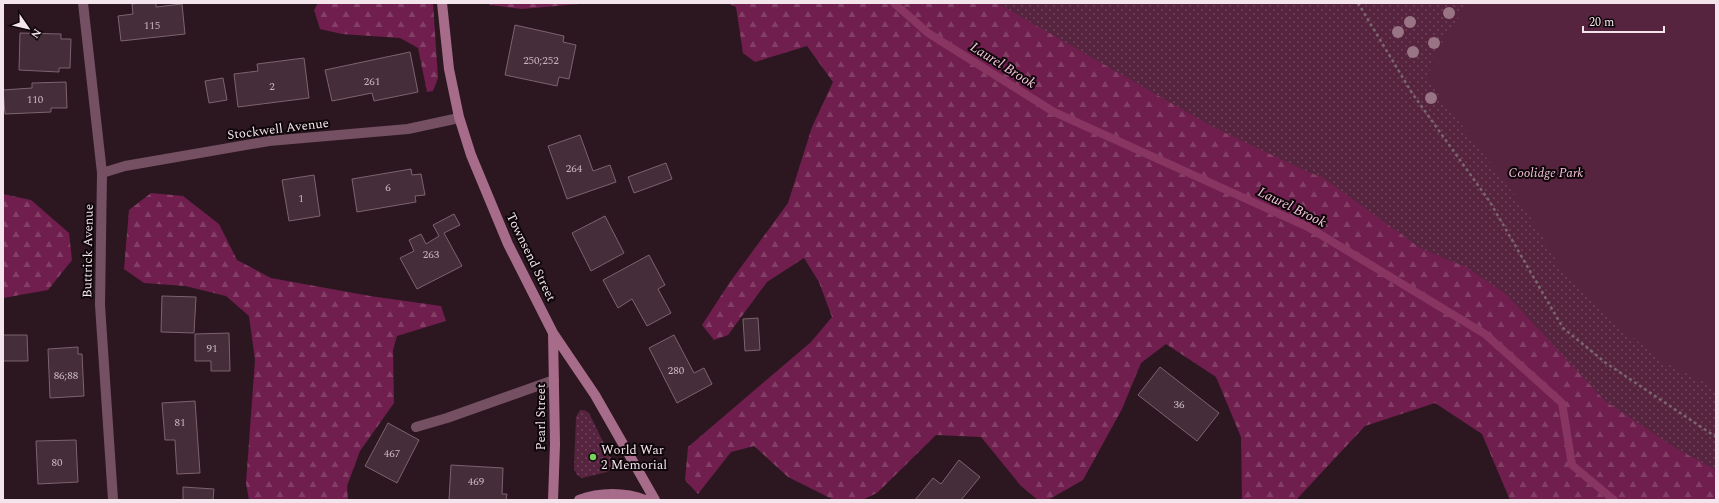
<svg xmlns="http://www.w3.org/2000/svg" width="1719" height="503" viewBox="0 0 1719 503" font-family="Spectral,serif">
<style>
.grass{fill:url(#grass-dots)}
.forest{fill:url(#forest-firs)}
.garden{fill:#57243f}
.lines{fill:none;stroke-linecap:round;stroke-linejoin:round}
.stream{stroke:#883562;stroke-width:8}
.building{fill:#452e39;stroke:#7d636f}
.path{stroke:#79666f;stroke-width:2.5;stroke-dasharray:3 3;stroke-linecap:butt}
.lane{stroke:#755062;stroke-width:10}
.street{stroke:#755062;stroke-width:10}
.secondary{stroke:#a76c89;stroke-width:10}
.tree{fill:#987485}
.poi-dot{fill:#75d25b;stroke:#0e0609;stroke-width:1.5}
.labels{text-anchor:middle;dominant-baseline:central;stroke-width:4;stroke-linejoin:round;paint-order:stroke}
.number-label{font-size:11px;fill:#c8b7bf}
.street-label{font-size:13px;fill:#f4e5ec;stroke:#0e0609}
.park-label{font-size:13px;font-style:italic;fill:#f1c1d7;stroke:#0e0609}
.poi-label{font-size:13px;fill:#f4e5ec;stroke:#0e0609;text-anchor:start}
.water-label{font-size:14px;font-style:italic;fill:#f6c5db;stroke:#0e0609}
</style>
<defs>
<pattern id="grass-dots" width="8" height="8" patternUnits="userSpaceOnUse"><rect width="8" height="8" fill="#57243f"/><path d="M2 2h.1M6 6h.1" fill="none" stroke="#70445b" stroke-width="1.8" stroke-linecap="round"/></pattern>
<pattern id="forest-firs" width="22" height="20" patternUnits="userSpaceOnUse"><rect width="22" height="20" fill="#6f1e4d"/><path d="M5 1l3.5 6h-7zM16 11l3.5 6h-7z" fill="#843f67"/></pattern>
</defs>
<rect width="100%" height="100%" fill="#2c1721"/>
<!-- grass -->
<path class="grass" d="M894 3H1716V500Z
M580 410H584L589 413 612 460 611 468 607 472 582 478 577 475 574 469 576 417Z"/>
<!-- forest -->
<path class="forest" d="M318 3H433L438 78 433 91 427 92 418 48 400 38 342 34 320 29 314 10Z
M489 3H590L522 9 490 5Z
M728 3H997L1213 127 1310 173 1322 177 1420 248 1466 267 1507 295 1605 401 1677 449 1716 470V500H1510L1482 434 1435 403 1365 426 1296 500H1242L1241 437 1216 377 1166 344 1141 363 1122 409 1083 480 1048 500H1038L1021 486 981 437 936 435 877 493 862 500H834L788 477 754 446 731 452 698 494 685 480 688 447 811 342 832 317 819 282 804 258 767 282 728 335 714 340 702 325 730 282 788 203 812 127 833 82 807 46 755 62 743 53 736 7Z
M151 193 183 196 219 224 237 260 271 278 370 296 441 306 446 321 397 336 393 350 394 403 360 451 347 486 348 500H249L246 483 255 360 249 316 226 296 185 286 144 283 124 269 129 210Z
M3 194 31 200 69 233 72 260 48 290 3 298Z"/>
<!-- garden -->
<path class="garden" d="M1468 3H1716V388L1666 363 1618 326 1561 268 1528 213 1427 79 1435 53Z"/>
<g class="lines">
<!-- stream -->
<path class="stream" d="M894 3 928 33 1054 112 1308 227 1485 334 1562 403 1572 465 1614 500"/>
</g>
<!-- building -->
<path class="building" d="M141 3H156V7L182 4 185 34 121 41 118 16 133 14 132 4Z
M515 25 564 36 563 42 576 45 569 79 559 77 557 86 505 75Z
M20 33 61 34V39H71L70 68H59V72L19 70Z
M410 52 418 92 374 101 372 93 332 101 325 70Z
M304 58 309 98 238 107 234 74 258 71 257 64Z
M223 78 227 100 209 103 205 81Z
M66 82 67 108H51V112L5 114 3 90 32 88V83Z
M580 135 593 171 610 165 616 182 567 199 548 146Z
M666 163 672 179 634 193 628 177Z
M411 169 412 175 421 174 425 195 415 196 416 202 357 212 352 179Z
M314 175 320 216 289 221 282 180Z
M454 214 460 225 444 233 462 266 417 289 400 258 414 251 409 240 421 234 426 244 439 236 433 225Z
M605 216 624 253 591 271 572 233Z
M649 255 665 285 658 289 671 313 647 326 632 299 618 308 603 280Z
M162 296 196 297 194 333 161 332Z
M758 318 760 350 745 351 743 319Z
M229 333 230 371H211V361H195V334Z
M3 335H27L28 361H3Z
M674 335 694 373 704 368 712 384 677 403 649 348Z
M78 347V354H82L84 396 50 398 48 349Z
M1160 367 1219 413 1197 441 1138 395Z
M195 401 200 473 177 474 175 440H165L162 403Z
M388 423 419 440 397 483 365 466Z
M76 440 78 482 38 484 36 441Z
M959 460 980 477 961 500H915L933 478 941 484Z
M451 465 503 468 502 494H507L506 500H449Z
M183 487 214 489 213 500H183Z"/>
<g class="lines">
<!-- path -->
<path class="path" d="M1358 3 1412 93 1490 202 1563 328 1606 363 1716 437"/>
<!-- lane -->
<path class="lane" d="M416 427 447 418 554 380"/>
<!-- street -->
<path class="street" d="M83 3 102 173 100 305 113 500
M102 173 125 166 269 141 408 129 459 118"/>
<!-- secondary -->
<path class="secondary" d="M442 3 449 69 459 117 471 155 508 244 553 333 595 395 655 500
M553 500 555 444 553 333
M579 500C600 492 625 492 645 500"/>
</g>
<!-- trees -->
<g class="tree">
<circle cx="1449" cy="13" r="6"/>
<circle cx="1410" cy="22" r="6"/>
<circle cx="1398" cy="32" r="6"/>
<circle cx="1434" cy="43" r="6"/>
<circle cx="1413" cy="52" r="6"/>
<circle cx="1431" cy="98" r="6"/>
</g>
<!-- markers -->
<circle class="poi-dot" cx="593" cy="457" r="4"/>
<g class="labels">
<!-- number labels -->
<g class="number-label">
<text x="152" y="25">115</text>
<text x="541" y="60">250;252</text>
<text x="372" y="81">261</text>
<text x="272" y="86">2</text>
<text x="35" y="99">110</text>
<text x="574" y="168">264</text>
<text x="388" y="187">6</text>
<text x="301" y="198">1</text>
<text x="431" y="254">263</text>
<text x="212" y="348">91</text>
<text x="676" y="370">280</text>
<text x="66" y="375">86;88</text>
<text x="1179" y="404">36</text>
<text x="180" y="422">81</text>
<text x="392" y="453">467</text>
<text x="57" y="462">80</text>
<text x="476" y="481">469</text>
</g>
<!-- street labels -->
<g class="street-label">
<text transform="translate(278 129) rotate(-7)">Stockwell Avenue</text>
<text transform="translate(88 251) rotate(-89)">Buttrick Avenue</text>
<text transform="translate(531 257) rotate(64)">Townsend Street</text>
<text transform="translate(541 417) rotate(-90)">Pearl Street</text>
</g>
<!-- park labels -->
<g class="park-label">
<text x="1546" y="173">Coolidge Park</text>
</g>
<!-- poi labels -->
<g class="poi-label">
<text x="601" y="450">World War<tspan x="601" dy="15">2 Memorial</tspan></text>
</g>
<!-- water labels -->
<g class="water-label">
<text transform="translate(1003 65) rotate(32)">Laurel Brook</text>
<text transform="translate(1292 207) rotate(26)">Laurel Brook</text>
</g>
</g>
<!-- border -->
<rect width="1719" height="503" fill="none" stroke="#f4e5ec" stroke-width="8"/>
<!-- north arrow -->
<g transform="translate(28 28) rotate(124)" stroke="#0e0609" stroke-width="3" paint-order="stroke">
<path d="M0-3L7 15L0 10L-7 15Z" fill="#f4e5ec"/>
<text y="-6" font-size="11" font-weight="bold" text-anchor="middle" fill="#f4e5ec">N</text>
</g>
<!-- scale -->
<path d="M1583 26v6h81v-6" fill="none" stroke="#f4e5ec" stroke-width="2"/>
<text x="1589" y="26" font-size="12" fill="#f4e5ec" stroke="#0e0609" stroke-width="3" paint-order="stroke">20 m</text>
</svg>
